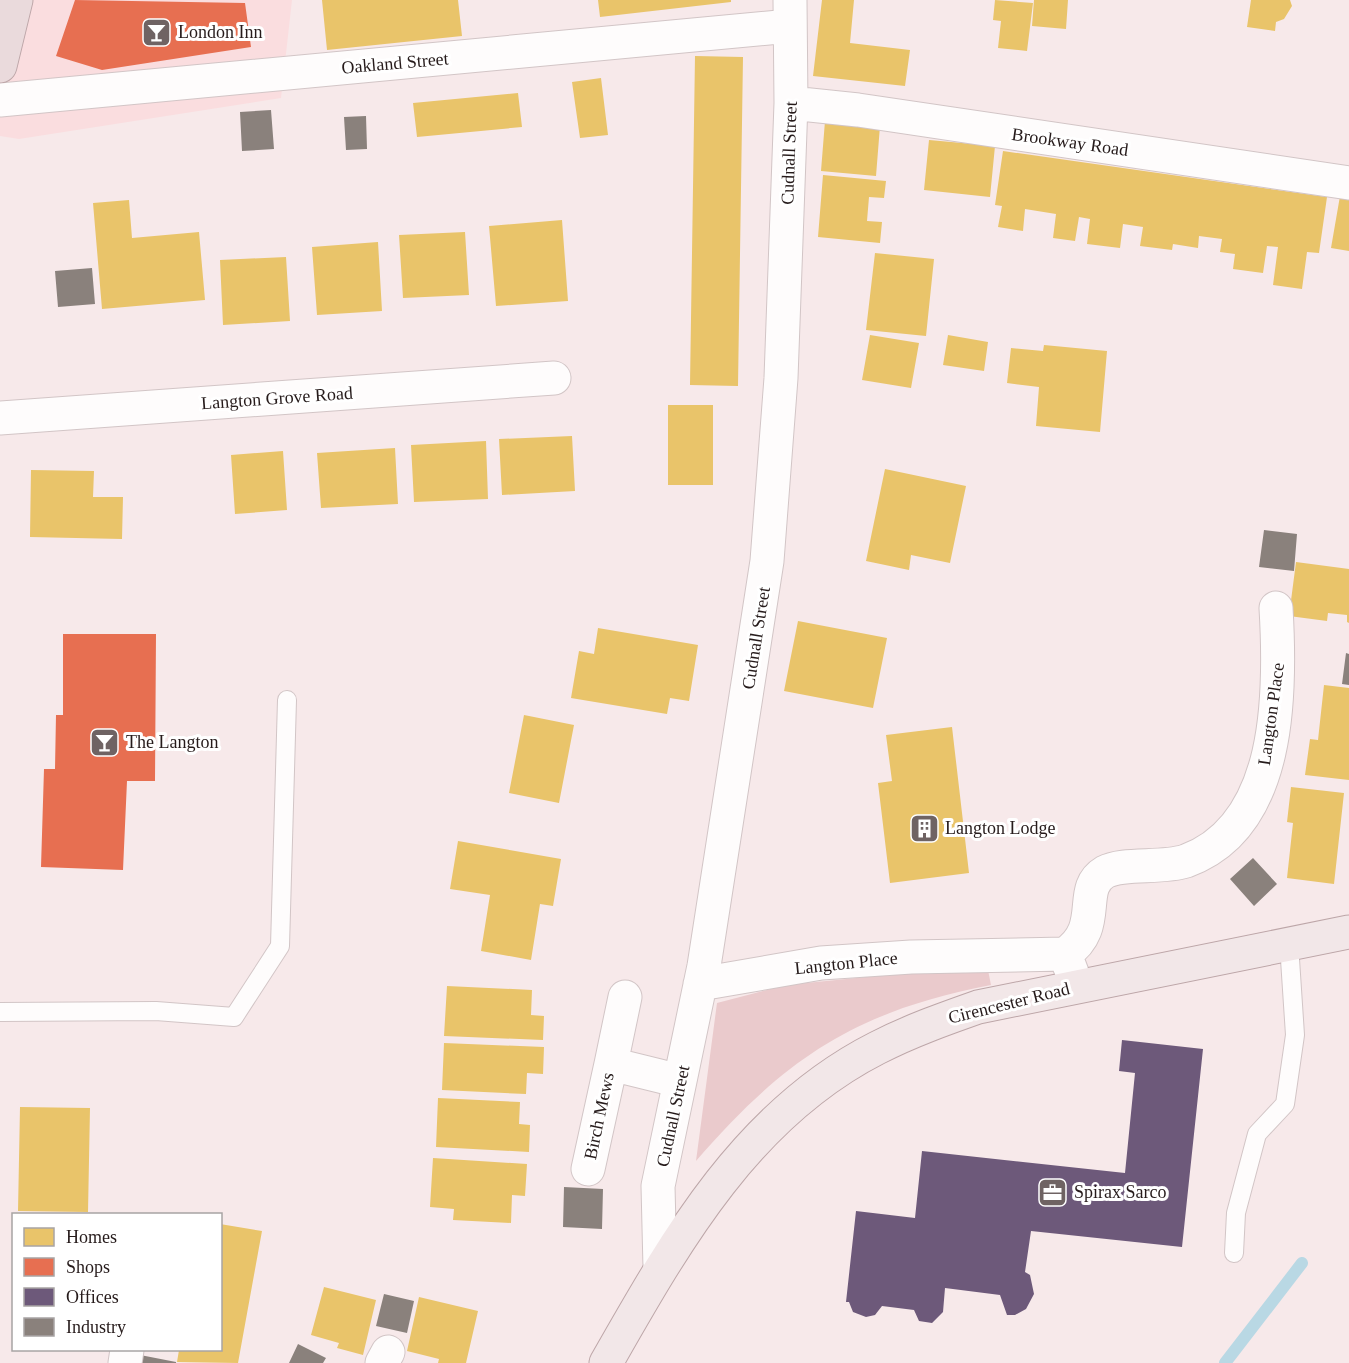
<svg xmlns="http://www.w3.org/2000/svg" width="1349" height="1363" viewBox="0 0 1349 1363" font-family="Georgia,serif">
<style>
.built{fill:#fadddf}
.green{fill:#eacacc}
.homes{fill:#e9c46a}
.shops{fill:#e76f51}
.offices{fill:#6d597a}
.industry{fill:#8a817c}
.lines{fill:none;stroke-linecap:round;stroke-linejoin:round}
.stream{stroke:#b9d8e4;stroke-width:12}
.lane-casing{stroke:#d2c5c6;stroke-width:20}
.street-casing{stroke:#d2c5c6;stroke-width:35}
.primary-casing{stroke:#bda6a8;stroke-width:35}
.highway-casing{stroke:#bda6a8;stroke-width:35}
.lane{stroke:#fefcfc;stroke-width:18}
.street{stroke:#fefcfc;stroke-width:33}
.primary{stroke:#f2e7e8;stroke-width:33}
.highway{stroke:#eadadc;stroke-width:33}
.labels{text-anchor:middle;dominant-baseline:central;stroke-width:6;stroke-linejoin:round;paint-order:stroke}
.poi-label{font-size:18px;fill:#261b1b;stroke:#fff;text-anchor:start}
.street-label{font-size:18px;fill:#261b1b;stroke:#fff}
</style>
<rect width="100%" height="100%" fill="#f7e9ea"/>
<!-- built -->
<path class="built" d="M0 0H292L281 98 19 139 0 136Z"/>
<!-- green -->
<path class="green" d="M987 965 991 985C856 1011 785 1058 696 1161L717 1003 786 985Z"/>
<!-- homes -->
<path class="homes" d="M322 0H458L462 36 327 50Z
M598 0H731V2L600 17Z
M822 0H854L850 43 910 50 905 86 813 76Z
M995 0 1033 3 1027 51 998 48 1001 21 993 20Z
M1034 0H1068L1066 29 1032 26Z
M1251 0H1290L1292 6 1284 19 1276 22 1275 31 1247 27Z
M695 56 743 57 738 386 690 385Z
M601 78 608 135 580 138 572 82Z
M518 93 522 127 417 137 413 103Z
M825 121 880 126 876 176 821 171Z
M929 140 995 146 990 197 924 190Z
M1003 151 1327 197 1319 253 1307 252 1302 289 1273 285 1278 247 1267 246 1263 273 1233 269 1235 254 1220 252 1222 239 1199 236 1198 248 1173 244 1172 250 1140 246 1143 227 1123 224 1120 248 1087 244 1090 219 1079 217 1075 241 1053 238 1056 214 1025 209 1023 231 998 227 1002 206 995 205Z
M823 175 886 181 884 198 869 197 867 221 882 222 880 243 818 237Z
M1340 196 1349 198V251L1331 248Z
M129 200 132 238 199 232 205 300 102 309 93 203Z
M562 220 568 301 496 306 489 226Z
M465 232 469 295 403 298 399 235Z
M378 242 382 311 317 315 312 247Z
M875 253 934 259 926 336 866 330Z
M286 257 290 321 223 325 220 260Z
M870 335 919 343 911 388 862 380Z
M948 335 988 342 984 371 943 365Z
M1044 345 1107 351 1100 432 1036 426 1039 387 1007 383 1011 348 1043 351Z
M668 405H713V485H668Z
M572 436 575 491 502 495 499 439Z
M486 441 488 499 414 502 411 445Z
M395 448 398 504 321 508 317 453Z
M283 451 287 510 235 514 231 455Z
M885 469 966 486 950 563 911 555 909 570 866 561Z
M31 470 94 471 93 497H123L122 539 30 537Z
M1296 562 1349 569V623L1347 622V615L1328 613 1327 621 1289 616Z
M798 621 887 638 873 708 784 691Z
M598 628 698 645 689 701 670 698 667 714 571 698 579 651 594 654Z
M1324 685 1349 688V780L1305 775 1310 739 1318 740Z
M524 715 574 725 559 803 509 793Z
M952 727 969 873 890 883 878 783 892 781 886 735Z
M1291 787 1344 793 1334 884 1287 878 1293 823 1287 822Z
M458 841 561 859 553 906 540 904 531 960 481 951 490 895 450 889Z
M447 986 532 990 531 1015 544 1016 543 1040 444 1036Z
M444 1043 544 1047 543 1074 527 1073 526 1094 442 1090Z
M438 1098 520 1102 519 1124 530 1125 529 1152 436 1147Z
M20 1107 90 1108 88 1212 18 1211Z
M433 1158 527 1164 525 1196 512 1195 511 1223 453 1220 454 1209 430 1207Z
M220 1224 262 1231 238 1363 177 1362 179 1350H220Z
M324 1287 376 1300 363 1355 337 1348 339 1343 311 1335Z
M419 1297 478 1311 466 1363H438L439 1359 407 1351Z"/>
<!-- shops -->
<path class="shops" d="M75 0 245 3 251 47 102 70 56 56Z
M63 634H156L155 781H127L123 870 41 867 44 769H55L56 715H63Z"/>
<!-- offices -->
<path class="offices" d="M1122 1040 1203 1049 1182 1247 1031 1231 1025 1272 1030 1275 1034 1294 1026 1309 1015 1315H1007L1000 1295 945 1288 943 1312 932 1323 919 1321 914 1310 882 1306 875 1315 866 1317 853 1312 849 1302H846L856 1211 915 1218 922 1151 1125 1173 1135 1073 1119 1071Z"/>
<!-- industry -->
<path class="industry" d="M271 110 274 149 242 151 240 112Z
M366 116 367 149 346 150 344 117Z
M92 268 95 304 58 307 55 271Z
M1264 530 1297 534 1294 571 1259 567Z
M1346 653 1349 654V685L1342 684Z
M1253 858 1277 884 1254 906 1230 879Z
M564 1187 603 1189 602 1229 563 1227Z
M384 1294 414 1301 407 1333 376 1326Z
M298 1344 326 1358 323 1363H289Z
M135 1354 176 1362V1363H133Z"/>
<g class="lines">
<!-- stream -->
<path class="stream" d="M1225 1363 1302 1263"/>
<defs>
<path id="lane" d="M0 1012 156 1011 234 1017 280 946 287 700
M1234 1253 1236 1213 1257 1134 1285 1104 1295 1035 1289 944"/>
<path id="street" d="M0 100 790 26
M791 103 858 110 1349 183
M0 418 554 378
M700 984 821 963 911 957 1065 954
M1077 986 1065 954C1105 927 1076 889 1105 872 1123 862 1162 869 1186 861 1282 826 1281 692 1276 608
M611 1064 625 997
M588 1169 611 1064 680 1081
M660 1268 658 1186 704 966 767 561 781 378 791 103 790 0
M125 1363 127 1350
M382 1363 388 1352"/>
<path id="primary" d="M606 1363C676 1240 747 1114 877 1048 910 1031 944 1019 978 1007L1349 932"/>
<path id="highway" d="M0 66 16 0"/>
</defs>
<!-- lane casing -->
<use href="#lane" class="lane-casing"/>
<!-- street casing -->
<use href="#street" class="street-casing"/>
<!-- primary casing -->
<use href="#primary" class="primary-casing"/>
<!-- highway casing -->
<use href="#highway" class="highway-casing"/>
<!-- lane -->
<use href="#lane" class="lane"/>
<!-- street -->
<use href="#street" class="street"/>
<!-- primary -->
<use href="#primary" class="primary"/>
<!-- highway -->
<use href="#highway" class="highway"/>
</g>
<!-- icons -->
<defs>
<symbol id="bar-square" viewBox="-11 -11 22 22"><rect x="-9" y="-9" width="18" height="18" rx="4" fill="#6f6363" stroke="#fff"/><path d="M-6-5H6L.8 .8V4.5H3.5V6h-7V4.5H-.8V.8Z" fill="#fff"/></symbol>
<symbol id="building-square" viewBox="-11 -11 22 22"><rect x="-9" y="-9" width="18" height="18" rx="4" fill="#6f6363" stroke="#fff"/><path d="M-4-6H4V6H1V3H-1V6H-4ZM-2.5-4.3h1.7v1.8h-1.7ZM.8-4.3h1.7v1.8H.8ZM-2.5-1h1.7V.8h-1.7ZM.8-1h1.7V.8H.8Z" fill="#fff"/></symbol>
<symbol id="office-square" viewBox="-11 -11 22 22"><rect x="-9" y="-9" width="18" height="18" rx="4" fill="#6f6363" stroke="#fff"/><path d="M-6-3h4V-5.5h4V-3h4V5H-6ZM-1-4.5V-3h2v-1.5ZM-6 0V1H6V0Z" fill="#fff"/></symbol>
</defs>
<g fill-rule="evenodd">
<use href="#bar-square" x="140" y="16" width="33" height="33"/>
<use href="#bar-square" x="88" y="726" width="33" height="33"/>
<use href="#building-square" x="908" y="812" width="33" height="33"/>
<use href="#office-square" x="1036" y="1176" width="33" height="33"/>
</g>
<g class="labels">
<!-- poi labels -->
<g class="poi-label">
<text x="178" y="32">London Inn</text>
<text x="126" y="742">The Langton</text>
<text x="945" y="828">Langton Lodge</text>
<text x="1074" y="1192">Spirax Sarco</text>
</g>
<!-- street labels -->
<g class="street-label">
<text transform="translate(395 63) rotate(-5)">Oakland Street</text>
<text transform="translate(1070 142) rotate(8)">Brookway Road</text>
<text transform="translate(789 153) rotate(-88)">Cudnall Street</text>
<text transform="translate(277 398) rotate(-4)">Langton Grove Road</text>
<text transform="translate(756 638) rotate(-81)">Cudnall Street</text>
<text transform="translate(1271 714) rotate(-82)">Langton Place</text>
<text transform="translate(846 963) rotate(-6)">Langton Place</text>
<text transform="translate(1009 1003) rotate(-14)">Cirencester Road</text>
<text transform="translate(599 1116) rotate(-78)">Birch Mews</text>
<text transform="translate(673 1116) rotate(-78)">Cudnall Street</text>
</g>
</g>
<!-- legend -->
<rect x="12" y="1213" width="210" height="138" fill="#ffffff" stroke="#a8a4a4" stroke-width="1.5"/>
<rect x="24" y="1228" width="30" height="18" fill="#e9c46a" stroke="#a8a4a4" stroke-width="1.5"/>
<text x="66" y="1243" font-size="18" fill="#261b1b">Homes</text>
<rect x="24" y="1258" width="30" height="18" fill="#e76f51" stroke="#a8a4a4" stroke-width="1.5"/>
<text x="66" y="1273" font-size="18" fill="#261b1b">Shops</text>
<rect x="24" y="1288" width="30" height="18" fill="#6d597a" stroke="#a8a4a4" stroke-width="1.5"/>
<text x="66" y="1303" font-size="18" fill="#261b1b">Offices</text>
<rect x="24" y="1318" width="30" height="18" fill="#8a817c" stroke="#a8a4a4" stroke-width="1.5"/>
<text x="66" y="1333" font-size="18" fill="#261b1b">Industry</text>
</svg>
